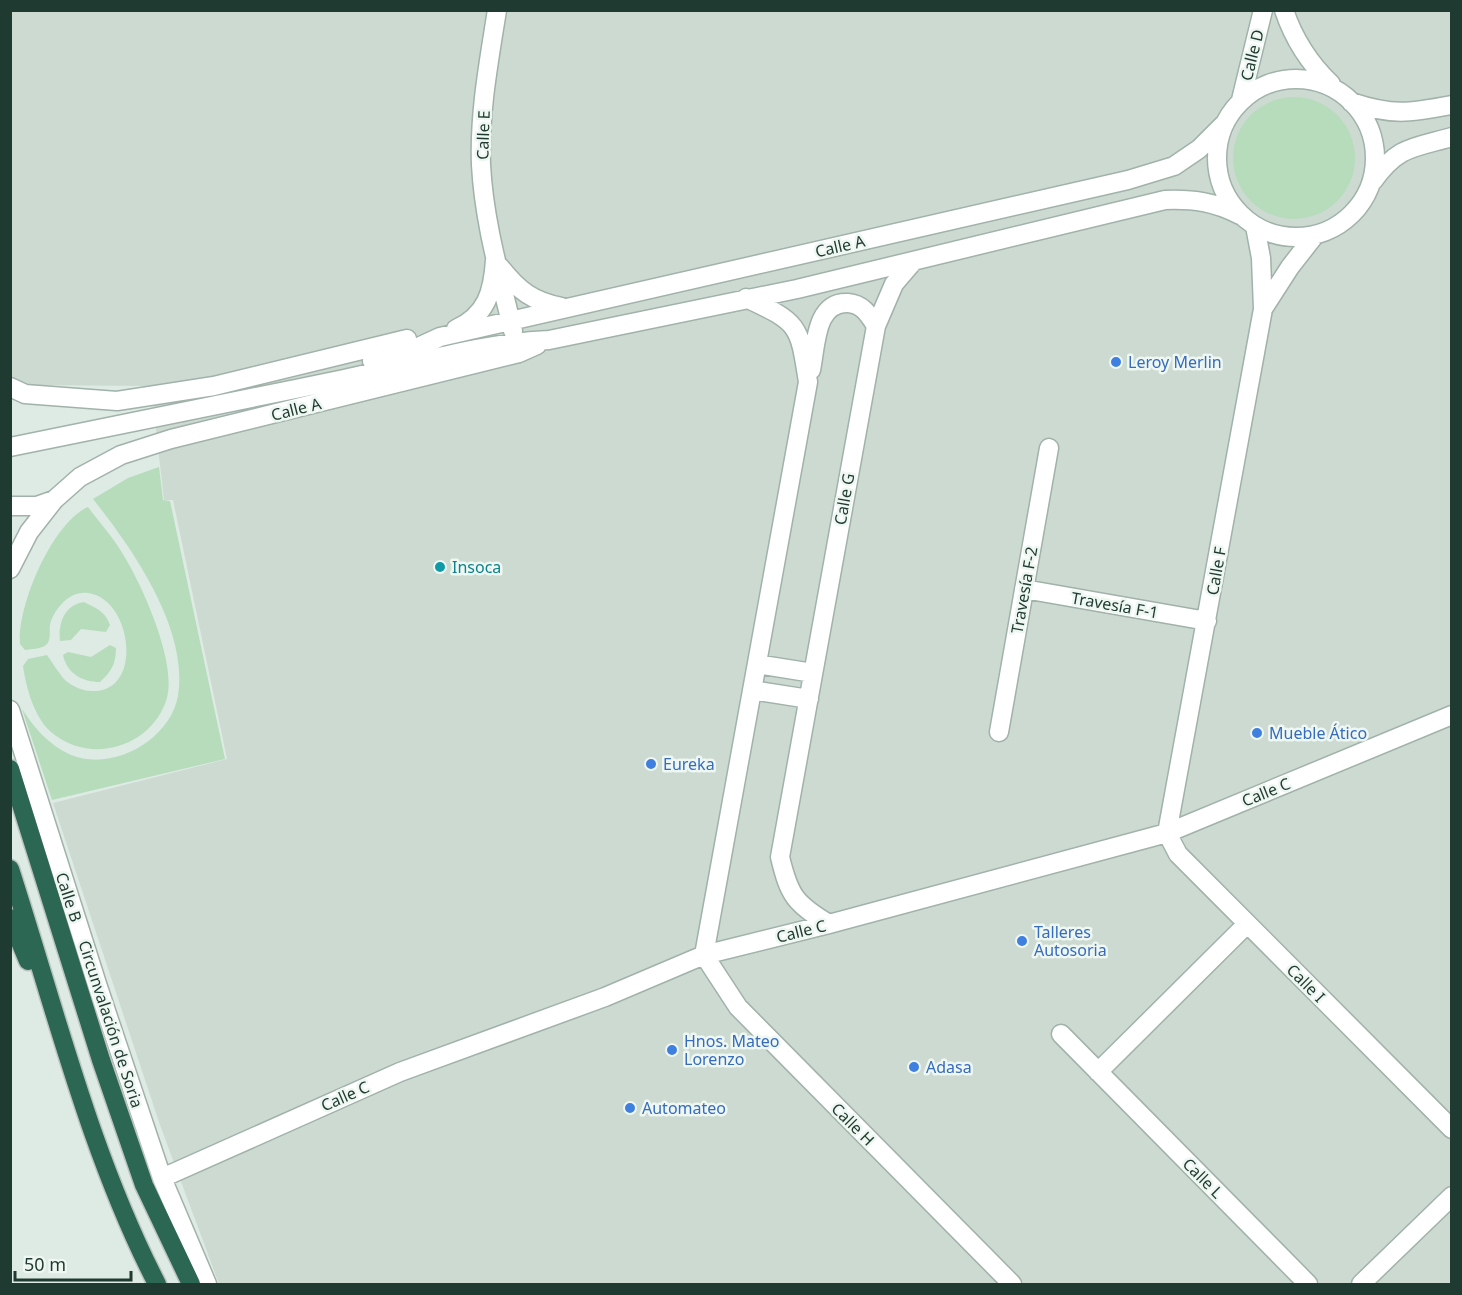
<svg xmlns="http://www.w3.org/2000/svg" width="1462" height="1295" viewBox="0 0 1462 1295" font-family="'Noto Sans',sans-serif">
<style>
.built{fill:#cddad2}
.green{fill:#b6dcbc}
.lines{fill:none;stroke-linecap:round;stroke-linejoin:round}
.minor-casing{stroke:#a1b2aa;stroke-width:21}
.highway-casing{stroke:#bcc4c1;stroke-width:21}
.minor{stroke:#fff;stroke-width:18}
.highway{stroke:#2b6753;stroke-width:18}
.shop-dot{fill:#3f7fe0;stroke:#eff7f2;stroke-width:2}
.culture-dot{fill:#0f9aa8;stroke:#eff7f2;stroke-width:2}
.labels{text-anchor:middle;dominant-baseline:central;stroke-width:5;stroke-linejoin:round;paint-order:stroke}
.street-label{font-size:16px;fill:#1f3a30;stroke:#eff7f2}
.shop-label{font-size:16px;fill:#366cbe;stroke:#eff7f2;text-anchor:start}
.culture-label{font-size:16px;fill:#0d838f;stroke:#eff7f2;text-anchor:start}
</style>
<rect width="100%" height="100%" fill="#deeae4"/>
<!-- built -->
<path class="built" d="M10 11H1451V1284H219L160 1125 53 803 227 759 173 500H164L151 386 24 385 11 376Z"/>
<!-- green -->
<path class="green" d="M1233 158a61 61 0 1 1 122 0a61 61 0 1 1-122 0Z
M159 467 163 500 170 501 225 759 52 800 22 709C35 729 49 745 71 755 113 772 170 740 178 696 189 629 132 548 93 499L128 478Z
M88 507C99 522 112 536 121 551 141 582 179 665 166 701 150 748 89 765 51 732 34 717 26 687 23 666L28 659 47 655C53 663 59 674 66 681 72 686 83 691 91 691 144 694 133 599 88 593 71 590 56 607 51 621 48 628 52 638 47 644 42 649 32 649 25 650L20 644C17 606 52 523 88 507Z
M84 602C96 608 105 611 110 625L106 632 81 629 71 640 60 641C58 624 64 605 84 602Z
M110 645 116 648C116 664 111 672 100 682 83 682 67 674 63 655L68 652 91 657Z"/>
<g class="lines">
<defs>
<path id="minor" d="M497 10C489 61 479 113 481 165 484 222 500 276 513 331
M1284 10C1294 40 1309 63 1331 84
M1217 158a79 79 0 1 1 158 0a79 79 0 1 1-158 0Z
M1241 100 1263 10
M1351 102C1393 116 1409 113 1452 105
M1373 181C1398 146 1413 148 1452 137
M500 267C518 290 533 302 562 307
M1263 309 1290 267 1315 235
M456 329C487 315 493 291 495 260
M372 361 414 349 440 337 1128 180 1174 166 1199 149 1225 123
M811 370C816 346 815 301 848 303 863 304 869 315 876 326
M10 387 25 394 117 401 214 386 407 339
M10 447C122 424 233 402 344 379 412 365 479 343 549 340L797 289 1165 200C1195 199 1214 202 1240 215
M10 506H37L54 500 80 477 121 455 171 439 519 353 537 345
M10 569 29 532 54 500
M1024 589 1207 621
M757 664 813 673
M752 690 809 699
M10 710 98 987 162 1178 207 1284
M999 732 1049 448
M1167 833 1263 309 1261 258 1255 226
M1167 833 1178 854 1452 1129
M829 924C795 904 789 895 780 857L876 326 894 284 912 263
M704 955 808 382C799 325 800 323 746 298
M704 955 738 1007 1012 1284
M1061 1034 1308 1284
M1098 1072 1247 924
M162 1178 400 1072 605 997 704 955 829 924 1167 833 1452 715
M1361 1284 1452 1196"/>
<path id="highway" d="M10 769 101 1060 144 1185 191 1284
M10 869C55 1008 90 1154 157 1284
M10 918 28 961"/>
</defs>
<!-- minor casing -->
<use href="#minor" class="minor-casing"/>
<!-- highway casing -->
<use href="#highway" class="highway-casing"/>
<!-- minor -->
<use href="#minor" class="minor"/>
<!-- highway -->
<use href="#highway" class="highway"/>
</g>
<!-- markers -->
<g class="shop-dot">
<circle cx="1116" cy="362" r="6"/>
<circle cx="1257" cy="733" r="6"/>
<circle cx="651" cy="764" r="6"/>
<circle cx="1022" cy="941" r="6"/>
<circle cx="672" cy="1050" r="6"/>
<circle cx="914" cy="1067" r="6"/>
<circle cx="630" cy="1108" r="6"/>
</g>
<circle class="culture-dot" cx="440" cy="567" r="6"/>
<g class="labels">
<!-- street labels -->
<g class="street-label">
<text transform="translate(1252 55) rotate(-76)">Calle D</text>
<text transform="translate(483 135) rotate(-88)">Calle E</text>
<text transform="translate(840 246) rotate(-13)">Calle A</text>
<text transform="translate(296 409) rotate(-14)">Calle A</text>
<text transform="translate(844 499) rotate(-80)">Calle G</text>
<text transform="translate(1216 571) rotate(-80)">Calle F</text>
<text transform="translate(1024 590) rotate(-80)">Travesía F-2</text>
<text transform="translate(1115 605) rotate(10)">Travesía F-1</text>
<text transform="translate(1266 792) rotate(-22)">Calle C</text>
<text transform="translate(69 897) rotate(72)">Calle B</text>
<text transform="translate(801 931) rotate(-14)">Calle C</text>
<text transform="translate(1306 983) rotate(45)">Calle I</text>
<text transform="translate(111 1024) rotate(72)">Circunvalación de Soria</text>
<text transform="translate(345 1096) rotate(-24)">Calle C</text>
<text transform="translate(853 1124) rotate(45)">Calle H</text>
<text transform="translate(1203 1178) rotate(45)">Calle L</text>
</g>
<!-- shop labels -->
<g class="shop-label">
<text x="1128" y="362">Leroy Merlin</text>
<text x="1269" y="733">Mueble Ático</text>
<text x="663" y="764">Eureka</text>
<text x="1034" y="932">Talleres<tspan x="1034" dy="18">Autosoria</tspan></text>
<text x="684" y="1041">Hnos. Mateo<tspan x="684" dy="18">Lorenzo</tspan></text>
<text x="926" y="1067">Adasa</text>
<text x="642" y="1108">Automateo</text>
</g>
<!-- culture labels -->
<g class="culture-label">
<text x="452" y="567">Insoca</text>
</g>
</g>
<!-- border -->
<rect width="1462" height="1295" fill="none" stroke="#1f3a30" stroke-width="24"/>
<!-- scale -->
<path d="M15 1271v9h116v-9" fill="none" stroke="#1f3a30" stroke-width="3"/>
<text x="24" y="1271" font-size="18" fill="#1f3a30" stroke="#eff7f2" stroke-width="4.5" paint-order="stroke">50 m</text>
</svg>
